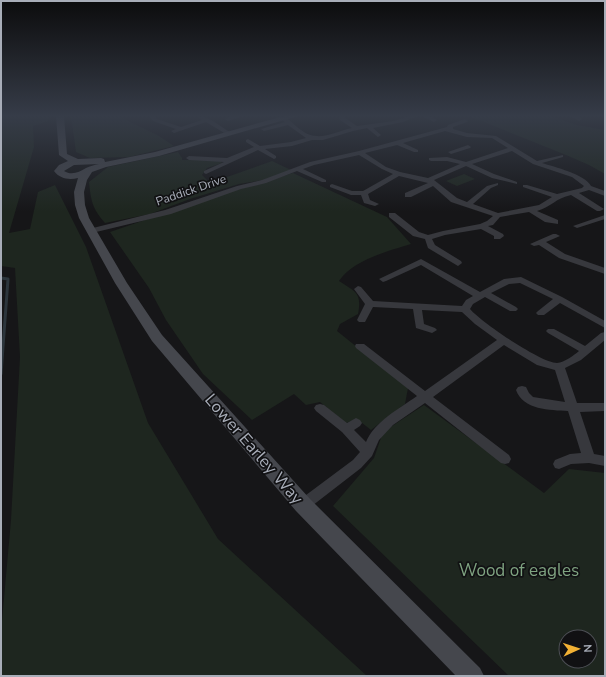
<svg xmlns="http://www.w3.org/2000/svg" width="606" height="677" viewBox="0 0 606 677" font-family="'Nunito Sans',sans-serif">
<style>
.green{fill:#1e261f;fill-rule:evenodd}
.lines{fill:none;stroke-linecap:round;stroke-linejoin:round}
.stream{stroke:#2c353c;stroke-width:3}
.street{fill:#37383d;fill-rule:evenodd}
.secondary{fill:#45474d;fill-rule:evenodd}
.labels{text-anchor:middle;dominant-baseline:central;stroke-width:3.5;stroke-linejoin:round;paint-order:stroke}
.far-street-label{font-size:12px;fill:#a8adb8;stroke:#111113}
.near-street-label{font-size:17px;fill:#a8adb8;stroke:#111113}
.near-park-label{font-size:17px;fill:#7fa381;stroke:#111113}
</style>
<rect width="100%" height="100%" fill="#161618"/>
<!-- green -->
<path class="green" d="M1 116H49L48 121 33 126 34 147 9 233 30 229 38 192 55 185 86 247 148 423 218 539 367 676H1V632L11 520 20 357 15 268 1 266Z
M71 116H118L159 136 174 146 129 157 90 158 76 152Z
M469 116H550L577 125 605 130V174L589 165 566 155Z
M178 152 182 158V160H220L222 163 207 168 202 175 210 183 272 161 291 170 264 180 239 184 190 199 150 214 105 223C92 208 91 201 89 182L108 167Z
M293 173 387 217 411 244C388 251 353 260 339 281 356 292 362 293 358 314L340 324 337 331 408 388 405 404 371 430 357 419 346 423 320 402 306 405 294 394 252 420 203 374 166 320 149 288 110 232 203 200Z
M464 174 475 179 457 186 446 181Z
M424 405 544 493 569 469 605 473V676H509L333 506 374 458 383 432ZM566 637H590V661H566Z"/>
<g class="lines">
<!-- stream -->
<path class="stream" d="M1 278 8 279 1 374"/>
<!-- street -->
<path class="street" d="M149 116H155L157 119 181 127 202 120 199 118 202 116 213 121 231 133 226 134 206 122 174 133 171 131 176 129 153 121Z
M232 116H243L228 121 225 119Z
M339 116H345V118L357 126 394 121 409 116H417L403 122 373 128 381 135 378 137 367 128 353 131 323 140H312L292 146 265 149 276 156V158L274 159 258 150 206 174 204 173V171L224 162 189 160 186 158 189 156 227 158 254 147 246 142V140L248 139 260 146 291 142 306 138 288 125 264 131 261 129 285 122 281 119 284 117C291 120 295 126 301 130 318 143 334 132 352 128L340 120Z
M422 116H430L437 120 434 122Z
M570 116H578L582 119 579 121Z
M465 119 468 121 467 122 453 127V129L467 133 496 136 537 161 563 155V157L542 163C554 167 585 174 591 186L605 191V196L589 190 579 193 604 209 600 211H597L571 195C556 198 551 207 537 211L558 220V224L545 222 529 212 500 217 493 225 488 226 503 234 504 236 500 239H494V236L481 229 445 235 432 239 435 245 461 261 462 263 458 266 428 248 425 239 413 236 389 217V213H395L419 232 428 235 443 231 480 224 487 221 493 216 451 202 433 186 411 197H405V193L428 183 399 176 368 194 370 200 379 204 375 206 364 203 361 195H351L330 187V185L332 184 352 191H363L393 174 382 169 359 155 314 165 303 169 326 180V182H322L297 171 266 183 241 189 171 214 92 233 88 231 89 229 165 210 237 186 262 180 310 162 359 151 447 127 448 125ZM445 131 467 137 492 138 508 148 466 162 447 157 429 158V160L431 161H447L460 164 428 178 400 172 386 167 365 153 397 145 414 152H418V150L403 143ZM512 151 533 164 572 177 584 186 582 188 557 194 527 185H523V187L552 197 539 205 498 213 473 204 491 188 498 185V183L487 186 467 202 457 198 434 180 466 166 492 178 517 184V182L494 174 472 164Z
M468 145 471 147 470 148 451 154 448 152Z
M605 215V219L577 228 573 226Z
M553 234H556L560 236 546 242 565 254 605 268V274L559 258 539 245 534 246 530 244Z
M421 259 480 292 504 279 521 277 562 297 605 321V328L560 303 544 315H538L536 313 538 311 553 299 520 283 509 284 491 293 516 307 518 309 516 311H510L485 297 473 304 470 309C481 322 541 363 557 363 565 362 573 356 579 351L548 333 546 331 548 329H554L585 346 601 333 605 332V340L581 360 565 368 577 403H605V411L580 412 594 454 605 456V466L589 463 571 464 559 469 555 468 553 464 555 460 570 454 581 453 568 411C550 410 523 410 516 390L518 387 522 386 526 387 529 393 533 397 565 402 555 370 537 365 504 345 433 397 509 455 511 459 509 463 505 464 501 463 425 403 393 425 379 440 372 456 361 468 308 509 303 511 298 509 296 505 298 501 353 460 360 452 342 432 316 411 314 408 316 405 320 404 324 405 347 423 356 418 360 420 362 423 360 426 354 430 366 442C375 421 399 409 417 396L356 348 355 346 356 344H364L425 391 497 340 475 324 462 312 422 310 424 324 435 328 437 330 432 333 416 328 413 309 373 307 365 322H359L357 320 365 304 354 289 358 286 361 287 373 301 462 306 466 300 473 296 421 265 386 281 383 282 379 279Z"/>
<!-- secondary -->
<path class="secondary" d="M56 116H64L67 154 78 159 101 158 104 159 105 162 155 152 284 116H298L159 156 106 167 92 172 87 180 84 192 85 205 89 218 127 283 162 335 310 499 480 668 484 676H456L296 511 152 341 115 283 79 218 75 205 74 192 78 178C69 180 60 179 54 171L59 165 68 161 59 155ZM99 164C94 165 90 166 86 168 79 172 72 176 64 171L74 165Z"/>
</g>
<!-- sky -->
<linearGradient id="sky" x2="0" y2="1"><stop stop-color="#0c0c0d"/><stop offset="0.55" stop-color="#363c48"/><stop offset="1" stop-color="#363c48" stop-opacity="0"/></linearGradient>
<rect width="606" height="211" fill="url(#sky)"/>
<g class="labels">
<!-- far-street labels -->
<g class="far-street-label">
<text transform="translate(191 190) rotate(-19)">Paddick Drive</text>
</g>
<!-- near-street labels -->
<g class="near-street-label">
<text transform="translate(254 449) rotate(49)">Lower Earley Way</text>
</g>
<!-- near-park labels -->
<g class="near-park-label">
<text x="519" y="570">Wood of eagles</text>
</g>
</g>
<!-- border -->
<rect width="606" height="677" fill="none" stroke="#a8adb8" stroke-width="4"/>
<!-- north arrow -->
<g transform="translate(578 649) rotate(87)"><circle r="19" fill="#111113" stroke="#4d4f55"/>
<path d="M0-3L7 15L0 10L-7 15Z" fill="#f2b134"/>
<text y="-6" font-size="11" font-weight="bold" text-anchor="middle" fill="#a8adb8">N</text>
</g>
</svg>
